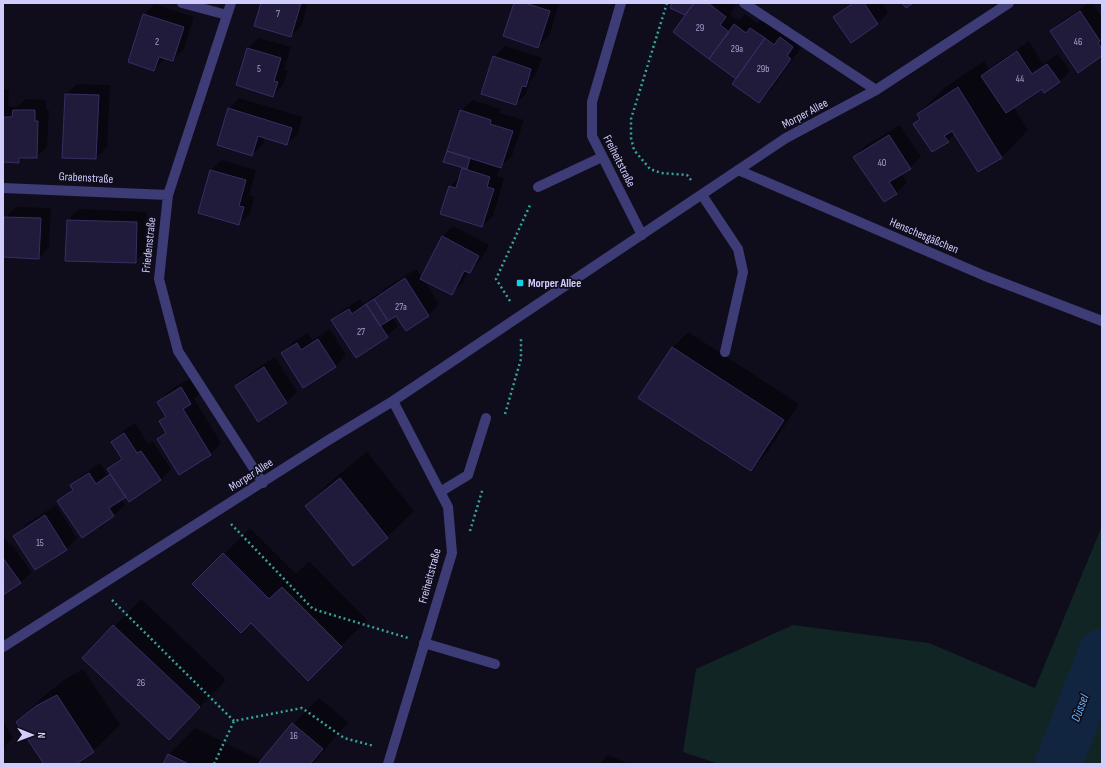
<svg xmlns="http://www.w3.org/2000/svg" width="1105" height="767" viewBox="0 0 1105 767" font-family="'Sofia Sans Condensed',sans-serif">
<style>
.green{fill:#102524}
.shadow{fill:#0007}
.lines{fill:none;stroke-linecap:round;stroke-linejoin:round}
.river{stroke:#112540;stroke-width:47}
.building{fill:#201a3b;stroke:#382e65}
.path{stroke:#36a49b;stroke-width:2.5;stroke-dasharray:2 3;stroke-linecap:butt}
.minor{stroke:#3d3c77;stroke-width:10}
.poi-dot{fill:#13cfdf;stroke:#0f0d1c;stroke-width:1.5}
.labels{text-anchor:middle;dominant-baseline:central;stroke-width:3.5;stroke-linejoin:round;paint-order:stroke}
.number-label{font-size:10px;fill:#a4a0cb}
.street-label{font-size:12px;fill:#d0ccfb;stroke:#0f0d1c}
.poi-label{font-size:12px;font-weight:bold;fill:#d0ccfb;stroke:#0f0d1c;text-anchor:start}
.water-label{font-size:13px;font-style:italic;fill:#62b2f2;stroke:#0f0d1c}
</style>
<rect width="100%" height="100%" fill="#0f0d1c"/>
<!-- green -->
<path class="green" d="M1102 526V764H719L683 752 696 669 793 625 929 643 1035 688Z"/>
<!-- shadow -->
<path class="shadow" d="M262 3H308L302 25 291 36Z
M515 3H559L549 36 538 46Z
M673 3H732L736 6 730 14 739 21 745 14 757 23 762 18 784 34 791 27 803 36 797 45 801 48 770 91 759 102 738 79 689 11Z
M850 3H882L888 13 878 23 851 42 834 17Z
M1089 3H1093L1102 18V55L1051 32 1062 21Z
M154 4 194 17 184 49 173 60 165 58 154 70 144 15Z
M259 38 291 47 284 70 288 71 283 85 272 96 237 85 248 48Z
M1029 41 1043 64 1058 54 1070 71 1059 82 1042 87 1013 106 1028 130 1002 157 979 170 955 134 948 141 914 124 920 118 918 114 944 88 984 61 989 69Z
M505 46 542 58 536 75 530 81 526 94 516 104 494 57Z
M77 84 110 85 107 147 96 158 66 94Z
M3 89 9 90 8 106 17 107 25 99 46 100V110H49L47 147 36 157H24L19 162 3 161Z
M239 98 302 117 298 133 287 144 265 137 263 144 252 155 229 109Z
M472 100 501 109 500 113 524 120 512 156 500 167 497 176 504 178 493 216 482 226 449 187 460 176 464 167 461 111Z
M900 125 921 157 910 168 901 173 907 182 897 193 884 201 854 157 865 146Z
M222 160 256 170 249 195 254 197 250 213 239 224 199 212 211 170Z
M16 207 51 208 49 247 39 258 5 217Z
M78 209 147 212 146 251 135 262 68 220Z
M453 226 489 245 480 261 469 272H468L463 283 452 293 423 279 439 304 429 315 406 330 396 315 392 317 398 326 387 336 333 320 343 310 360 299 363 304 377 294 378 295H379L385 288 416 269 422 277 442 237Z
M330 329 346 355 336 366 304 386 283 353 293 342 308 333 312 340Z
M688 332 799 404 766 454 750 470 640 398 673 347Z
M275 357 297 392 286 403 236 386 247 375Z
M192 377 201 392 194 399 221 443 211 454 179 474 158 439 166 431 160 421 166 415 158 402 169 391Z
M135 423 148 444 152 441 171 469 161 480 121 499 125 505 114 515 83 537 59 501 73 488 72 485 82 475 100 463 107 474 110 472 108 469 122 457 112 442 123 431Z
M367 452 414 511 387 537 306 506 332 480Z
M56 505 77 538 66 549 14 536 25 525Z
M250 528 296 574 309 561 367 620 308 679 251 622 194 584Z
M3 536 10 546 12 544 31 572 20 583 3 594Z
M141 599 226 680 169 739 83 658Z
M83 669 120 725 93 751 74 764H45L17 722 44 696 64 680Z
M319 698 348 722 313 764H164L169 754 195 728 262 761 293 724Z
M3 721 13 738 3 748Z
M608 755 630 764H599Z"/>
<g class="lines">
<!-- river -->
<path class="river" d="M1058 764 1102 652"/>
</g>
<!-- building -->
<path class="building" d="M261 3H301L291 37 254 26Z
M514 3H525L550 11 538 48 503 36Z
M672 3H694L685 15 670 8Z
M694 3H708L726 17 720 25 729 32 709 59 673 32Z
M853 3H864L878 24 851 43 833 17Z
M902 3H913L906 8Z
M1080 11 1100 41 1098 43 1102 49V56L1078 73 1050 31Z
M143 14 184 27 173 61 159 57 154 71 128 62Z
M734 24 746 33 750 28 765 38 736 79 709 59Z
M780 37 793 47 787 56 791 59 759 103 732 84 765 38 774 45Z
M247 48 281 58 274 81 278 82 273 97 236 85Z
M1017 51 1032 74 1047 64 1060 82 1044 93 1042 89 1006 113 981 76Z
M493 56 531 69 526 87 522 86 516 105 481 94Z
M958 87 1002 158 978 172 952 131 944 136 949 142 932 152 913 124 920 119 917 114Z
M65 94 99 95 96 159 62 158Z
M228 108 292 128 287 145 258 136 252 156 217 145Z
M13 110H35V121H38L37 158H19V163L3 162V117H12Z
M460 110 491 120 490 124 513 131 501 168 447 151Z
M889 135 911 169 889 182 897 194 884 202 853 157Z
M447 151 470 158 467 169 443 162Z
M462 168 490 177 487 187 494 189 482 227 440 214 449 186 456 188Z
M210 170 246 180 239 206 244 207 239 225 198 213Z
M4 217 41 218 39 259 3 257Z
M67 220 137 222 136 263 65 261Z
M442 236 479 256 470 273 464 271 452 295 420 279Z
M405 278 429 316 406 331 396 316 388 321 374 299Z
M374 299 388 321 380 326 366 304Z
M366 304 388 337 356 358 331 320 349 309 352 314Z
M318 339 336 367 303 388 281 353 297 343 301 350Z
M672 347 784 420 751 471 638 398Z
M264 367 287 403 258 422 235 386Z
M181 387 191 404 183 409 211 455 179 475 157 439 166 433 159 421 166 417 157 402Z
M124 433 137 453 141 451 161 480 129 502 107 469 122 459 111 442Z
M89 473 96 484 110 474 126 497 109 508 114 516 82 538 57 501 73 490 70 485Z
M340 478 388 538 353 566 305 506Z
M45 515 67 550 35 570 13 536Z
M223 553 269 599 282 587 342 647 308 681 251 623 241 633 192 584Z
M3 558 21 583 3 595Z
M113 625 200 707 169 740 82 658Z
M57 695 94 752 76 764H44L16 722 36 706Z
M292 723 323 749 310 764H258Z
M168 754 189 764H163Z"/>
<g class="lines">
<!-- path -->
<path class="path" d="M667 3 631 119V138L634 150 650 169 661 173 687 175 691 180
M510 301 496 279 531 203
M505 414 521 359V337
M231 524 313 609 408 638
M470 531 483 488
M112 600 234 721
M214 764 234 721 302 708 344 738 374 746"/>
<!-- minor -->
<path class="minor" d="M182 3 227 15
M231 3 168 195 159 279 178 351 263 483
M621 3 592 102V136L642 235
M744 3 876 90
M738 170 985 276 1102 321
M538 187 602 157
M3 188 168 195
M702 195 738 249 743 272 725 352
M440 492 468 475 486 418
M424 643 495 664
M3 647 327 441 393 401 786 138 876 90 1009 3
M388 764 452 553 448 507 393 401"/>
</g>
<!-- markers -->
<rect class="poi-dot" x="516" y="279" width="8" height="8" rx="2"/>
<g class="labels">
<!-- number labels -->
<g class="number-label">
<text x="278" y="14">7</text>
<text x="700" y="28">29</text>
<text x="157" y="42">2</text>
<text x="1078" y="42">46</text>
<text x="737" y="49">29a</text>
<text x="259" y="69">5</text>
<text x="763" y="69">29b</text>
<text x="1020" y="79">44</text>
<text x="882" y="163">40</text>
<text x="401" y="307">27a</text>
<text x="361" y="332">27</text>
<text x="40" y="543">15</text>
<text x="141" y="683">26</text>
<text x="294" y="736">16</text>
</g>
<!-- street labels -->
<g class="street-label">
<text transform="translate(805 114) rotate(-28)">Morper Allee</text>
<text transform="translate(619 161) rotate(63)">Freiheitstraße</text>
<text transform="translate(86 178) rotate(3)">Grabenstraße</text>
<text transform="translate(924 236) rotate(23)">Henschesgäßchen</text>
<text transform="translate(149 245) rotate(-84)">Friedenstraße</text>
<text transform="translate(251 475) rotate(-33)">Morper Allee</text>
<text transform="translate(430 576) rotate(-75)">Freiheitstraße</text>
</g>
<!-- poi labels -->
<g class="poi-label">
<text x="528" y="283">Morper Allee</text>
</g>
<!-- water labels -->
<g class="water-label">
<text transform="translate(1080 708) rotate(-69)">Düssel</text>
</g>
</g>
<!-- border -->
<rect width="1105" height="767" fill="none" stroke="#d0ccfb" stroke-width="8"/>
<!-- north arrow -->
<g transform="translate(32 735) rotate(91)" stroke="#0f0d1c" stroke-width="3" paint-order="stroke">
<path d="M0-3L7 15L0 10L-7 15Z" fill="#d0ccfb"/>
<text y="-6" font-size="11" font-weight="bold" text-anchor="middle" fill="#d0ccfb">N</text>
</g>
</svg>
